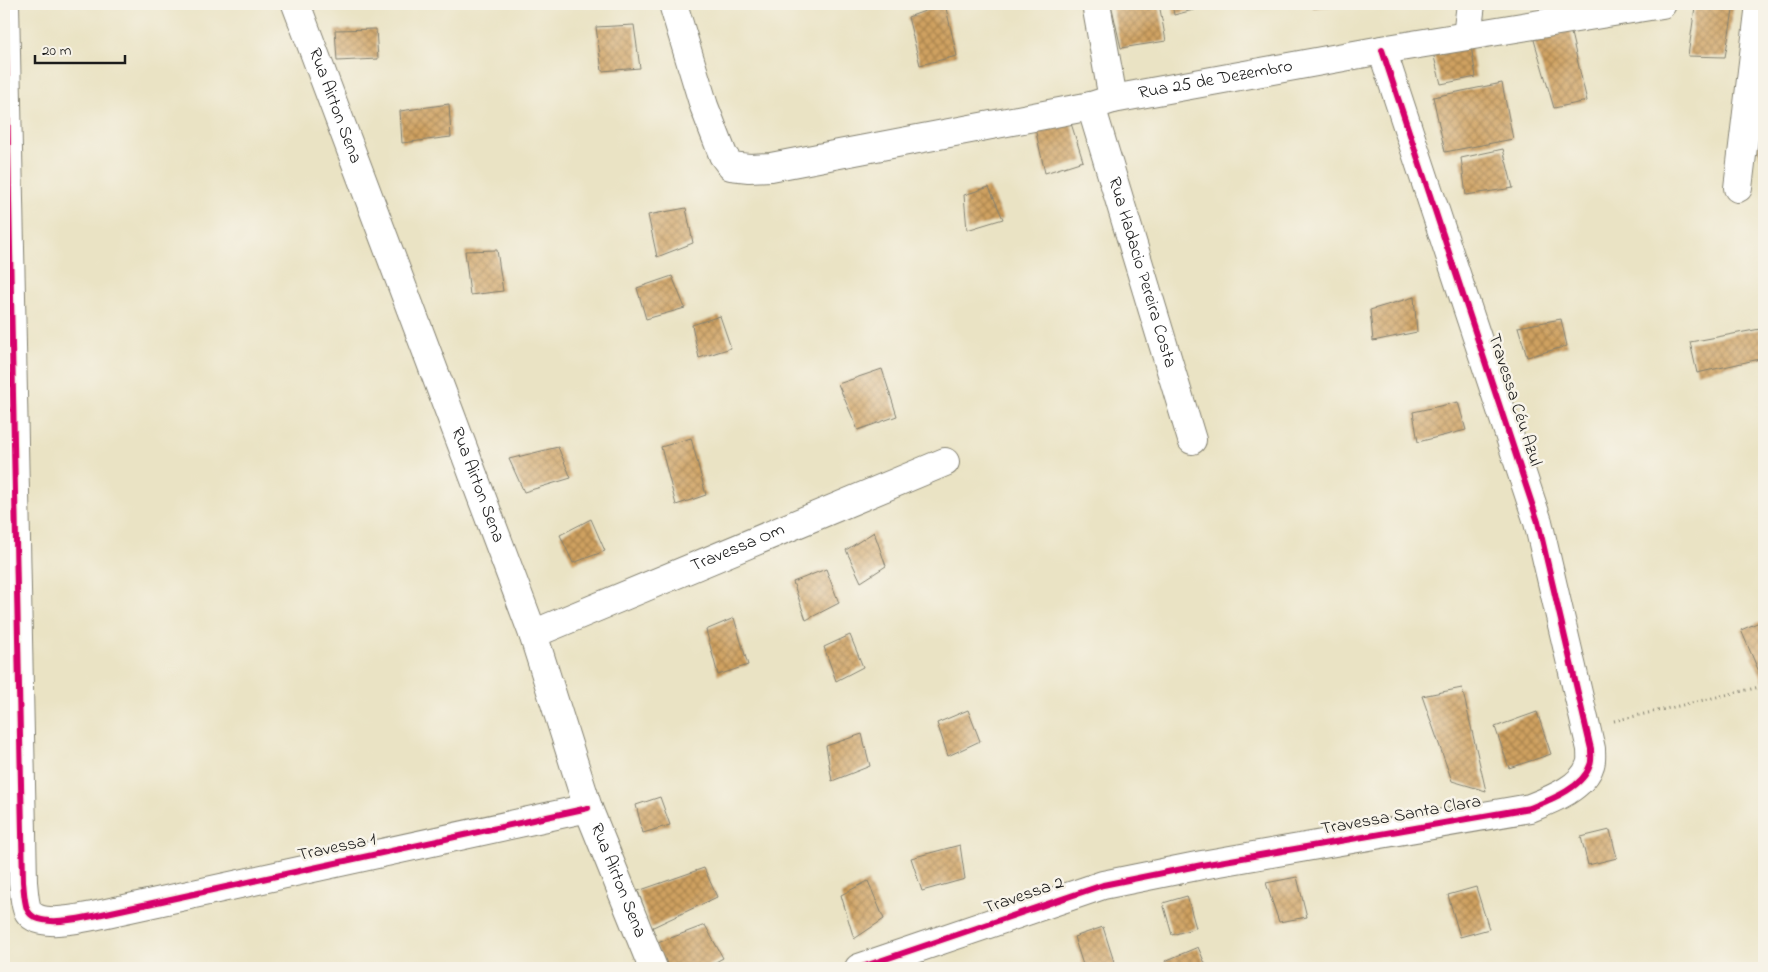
<svg xmlns="http://www.w3.org/2000/svg" width="1768" height="972" viewBox="0 0 1768 972" font-family="'Indie Flower',sans-serif">
<style>
.building{fill:url(#building-cross-hatch)}
.lines{fill:none;stroke-linecap:round;stroke-linejoin:round}
.minor-casing{stroke:#838070;stroke-width:30}
.path{stroke:#838070;stroke-width:3;stroke-dasharray:1 4;stroke-linecap:butt}
.minor{stroke:#fff;stroke-width:28}
.cycleway-casing{stroke:#f7f3e8;stroke-width:9}
.cycleway{stroke:#d6006c;stroke-width:6}
.labels{text-anchor:middle;dominant-baseline:central;stroke-width:5;stroke-linejoin:round;paint-order:stroke}
.street-label{font-size:18px;fill:#1c1c1c;stroke:#f7f3e8}
</style>
<defs>
<pattern id="building-cross-hatch" width="8" height="8" patternUnits="userSpaceOnUse" patternTransform="scale(1.25)"><rect width="8" height="8" fill="#cfa160"/><path d="M0 0l8 8M0 8l8-8" fill="none" stroke="#a7824e"/></pattern>
</defs>
<rect width="100%" height="100%" fill="#f7f3e8"/>
<filter id="ink" filterUnits="userSpaceOnUse"><feTurbulence type="fractalNoise" baseFrequency=".02" numOctaves="2"/><feDisplacementMap in="SourceGraphic" scale="10" xChannelSelector="R" yChannelSelector="G"/><feConvolveMatrix kernelMatrix="1 2 1 2 8 2 1 2 1" color-interpolation-filters="sRGB"/></filter>
<filter id="wash" filterUnits="userSpaceOnUse"><feTurbulence type="fractalNoise" baseFrequency=".0096" numOctaves="4" result="noise"/><feDisplacementMap in="SourceGraphic" scale="20" xChannelSelector="R" yChannelSelector="G"/><feGaussianBlur stdDeviation="1.12" result="paint"/><feColorMatrix in="noise" values="0 0 0 0 0 0 0 0 0 0 0 0 0 0 0 0 0 1.4 0 .05"/><feComposite in="paint" operator="in"/></filter>
<g filter="url(#wash)">
<rect width="100%" height="100%" fill="#eae3c4"/>
<g id="blocks">
<!-- building -->
<path class="building" d="M945 4 957 56 920 65 908 17Z
M1111 4H1159L1166 41 1121 48Z
M1172 4H1208L1209 6 1174 15Z
M1313 4H1336V6L1313 8Z
M1734 5 1725 57 1688 56 1695 7Z
M634 25 640 68 602 71 596 27Z
M376 29 378 59 337 61 335 30Z
M1570 29 1587 101 1554 108 1534 40Z
M1471 46 1476 77 1441 84 1432 49Z
M1502 83 1513 139 1445 152 1433 97Z
M449 104 451 137 402 143 400 111Z
M1069 117 1083 161 1045 173 1035 128Z
M1764 119V157L1760 158 1755 121Z
M1503 149 1513 188 1466 195 1461 158Z
M989 187 1003 219 967 230 964 195Z
M686 208 693 243 657 257 648 215Z
M497 250 503 291 470 295 465 251Z
M672 276 685 308 646 319 637 288Z
M1414 297 1417 332 1373 341 1370 310Z
M720 316 731 348 699 358 692 325Z
M1561 319 1567 346 1527 357 1518 327Z
M1760 329 1764 358 1697 373 1690 342Z
M882 369 897 416 858 430 838 384Z
M1458 402 1466 430 1418 442 1413 412Z
M691 438 706 495 676 505 661 447Z
M558 447 571 478 524 492 509 459Z
M591 519 605 551 573 563 560 535Z
M874 532 886 566 861 582 846 550Z
M826 569 839 603 806 620 793 582Z
M734 618 748 665 718 675 706 630Z
M1764 620V680L1763 681 1741 630Z
M850 635 863 667 836 681 824 647Z
M1462 688 1486 791 1452 781 1422 696Z
M968 710 980 741 948 756 937 723Z
M1537 712 1551 754 1509 768 1495 727Z
M862 734 870 766 832 781 826 746Z
M660 797 670 825 643 833 636 805Z
M1610 830 1617 858 1588 865 1581 837Z
M960 845 965 879 922 891 911 858Z
M704 868 717 897 651 928 638 891Z
M1297 877 1307 917 1279 922 1266 883Z
M868 881 884 919 854 939 841 895Z
M1476 887 1489 929 1460 937 1448 895Z
M1187 896 1196 928 1172 935 1163 903Z
M705 925 723 958 705 968H665L655 944Z
M1103 927 1116 968H1084L1074 937Z
M1198 947 1207 968H1168L1165 961Z"/>
</g>
</g>
<g filter="url(#ink)">
<use href="#blocks" fill-opacity="0" stroke="#838070" stroke-width="1"/>
<g class="lines">
<defs>
<g id="minor">
<path d="M5 4 23 882C24 890 24 900 27 909 35 929 77 919 93 916L588 808"/>
<path id="s1" d="M296 4 533 634 588 808 653 968"/>
<path id="s2" d="M673 4 704 106 723 155 731 166 749 168 771 167 1091 106 1113 99 1382 50 1662 4"/>
<path d="M1096 4 1113 99"/>
<path d="M1467 36 1471 4"/>
<path id="s3" d="M1091 106 1192 440"/>
<path d="M1738 188 1760 4"/>
<path id="s4" d="M533 634 945 462"/>
<path d="M859 968 1103 885 1202 865 1530 808C1550 800 1583 788 1590 765 1592 761 1591 754 1591 749L1538 522 1382 50"/>
</g>
</defs>
<!-- minor casing -->
<use href="#minor" class="minor-casing"/>
<!-- path -->
<path class="path" d="M1614 721 1764 686"/>
<!-- minor -->
<use href="#minor" class="minor"/>
<defs>
<path id="cycleway" d="M5 4 23 882C24 890 24 900 27 909 35 929 77 919 93 916L588 808
M859 968 1103 885 1202 865 1530 808C1550 800 1583 788 1590 765 1592 761 1591 754 1591 749L1538 522 1382 50"/>
</defs>
<!-- cycleway casing -->
<use href="#cycleway" class="cycleway-casing"/>
<!-- cycleway -->
<use href="#cycleway" class="cycleway"/>
</g>
</g>
<g class="labels">
<!-- street labels -->
<g class="street-label">
<text stroke="none"><textPath href="#s2" startOffset="666">Rua 25 de Dezembro</textPath></text>
<text stroke="none"><textPath href="#s1" startOffset="109">Rua Airton Sena</textPath></text>
<text stroke="none"><textPath href="#s3" startOffset="174">Rua Hadacio Pereira Costa</textPath></text>
<text transform="translate(1514 400) rotate(72)">Travessa Céu Azul</text>
<text stroke="none"><textPath href="#s1" startOffset="514">Rua Airton Sena</textPath></text>
<text stroke="none"><textPath href="#s4" startOffset="222">Travessa Om</textPath></text>
<text transform="translate(1401 816) rotate(-10)">Travessa Santa Clara</text>
<text transform="translate(337 848) rotate(-12)">Travessa 1</text>
<text stroke="none"><textPath href="#s1" startOffset="934">Rua Airton Sena</textPath></text>
<text transform="translate(1024 896) rotate(-19)">Travessa 2</text>
</g>
</g>
<!-- margin -->
<rect width="1768" height="972" fill="none" stroke="#f7f3e8" stroke-width="20"/>
<!-- scale -->
<path d="M35 55v8h90v-8" fill="none" stroke="#1c1c1c" stroke-width="2.5"/>
<text x="42" y="55" font-size="15" fill="#1c1c1c" stroke="#f7f3e8" stroke-width="4" paint-order="stroke">20 m</text>
</svg>
